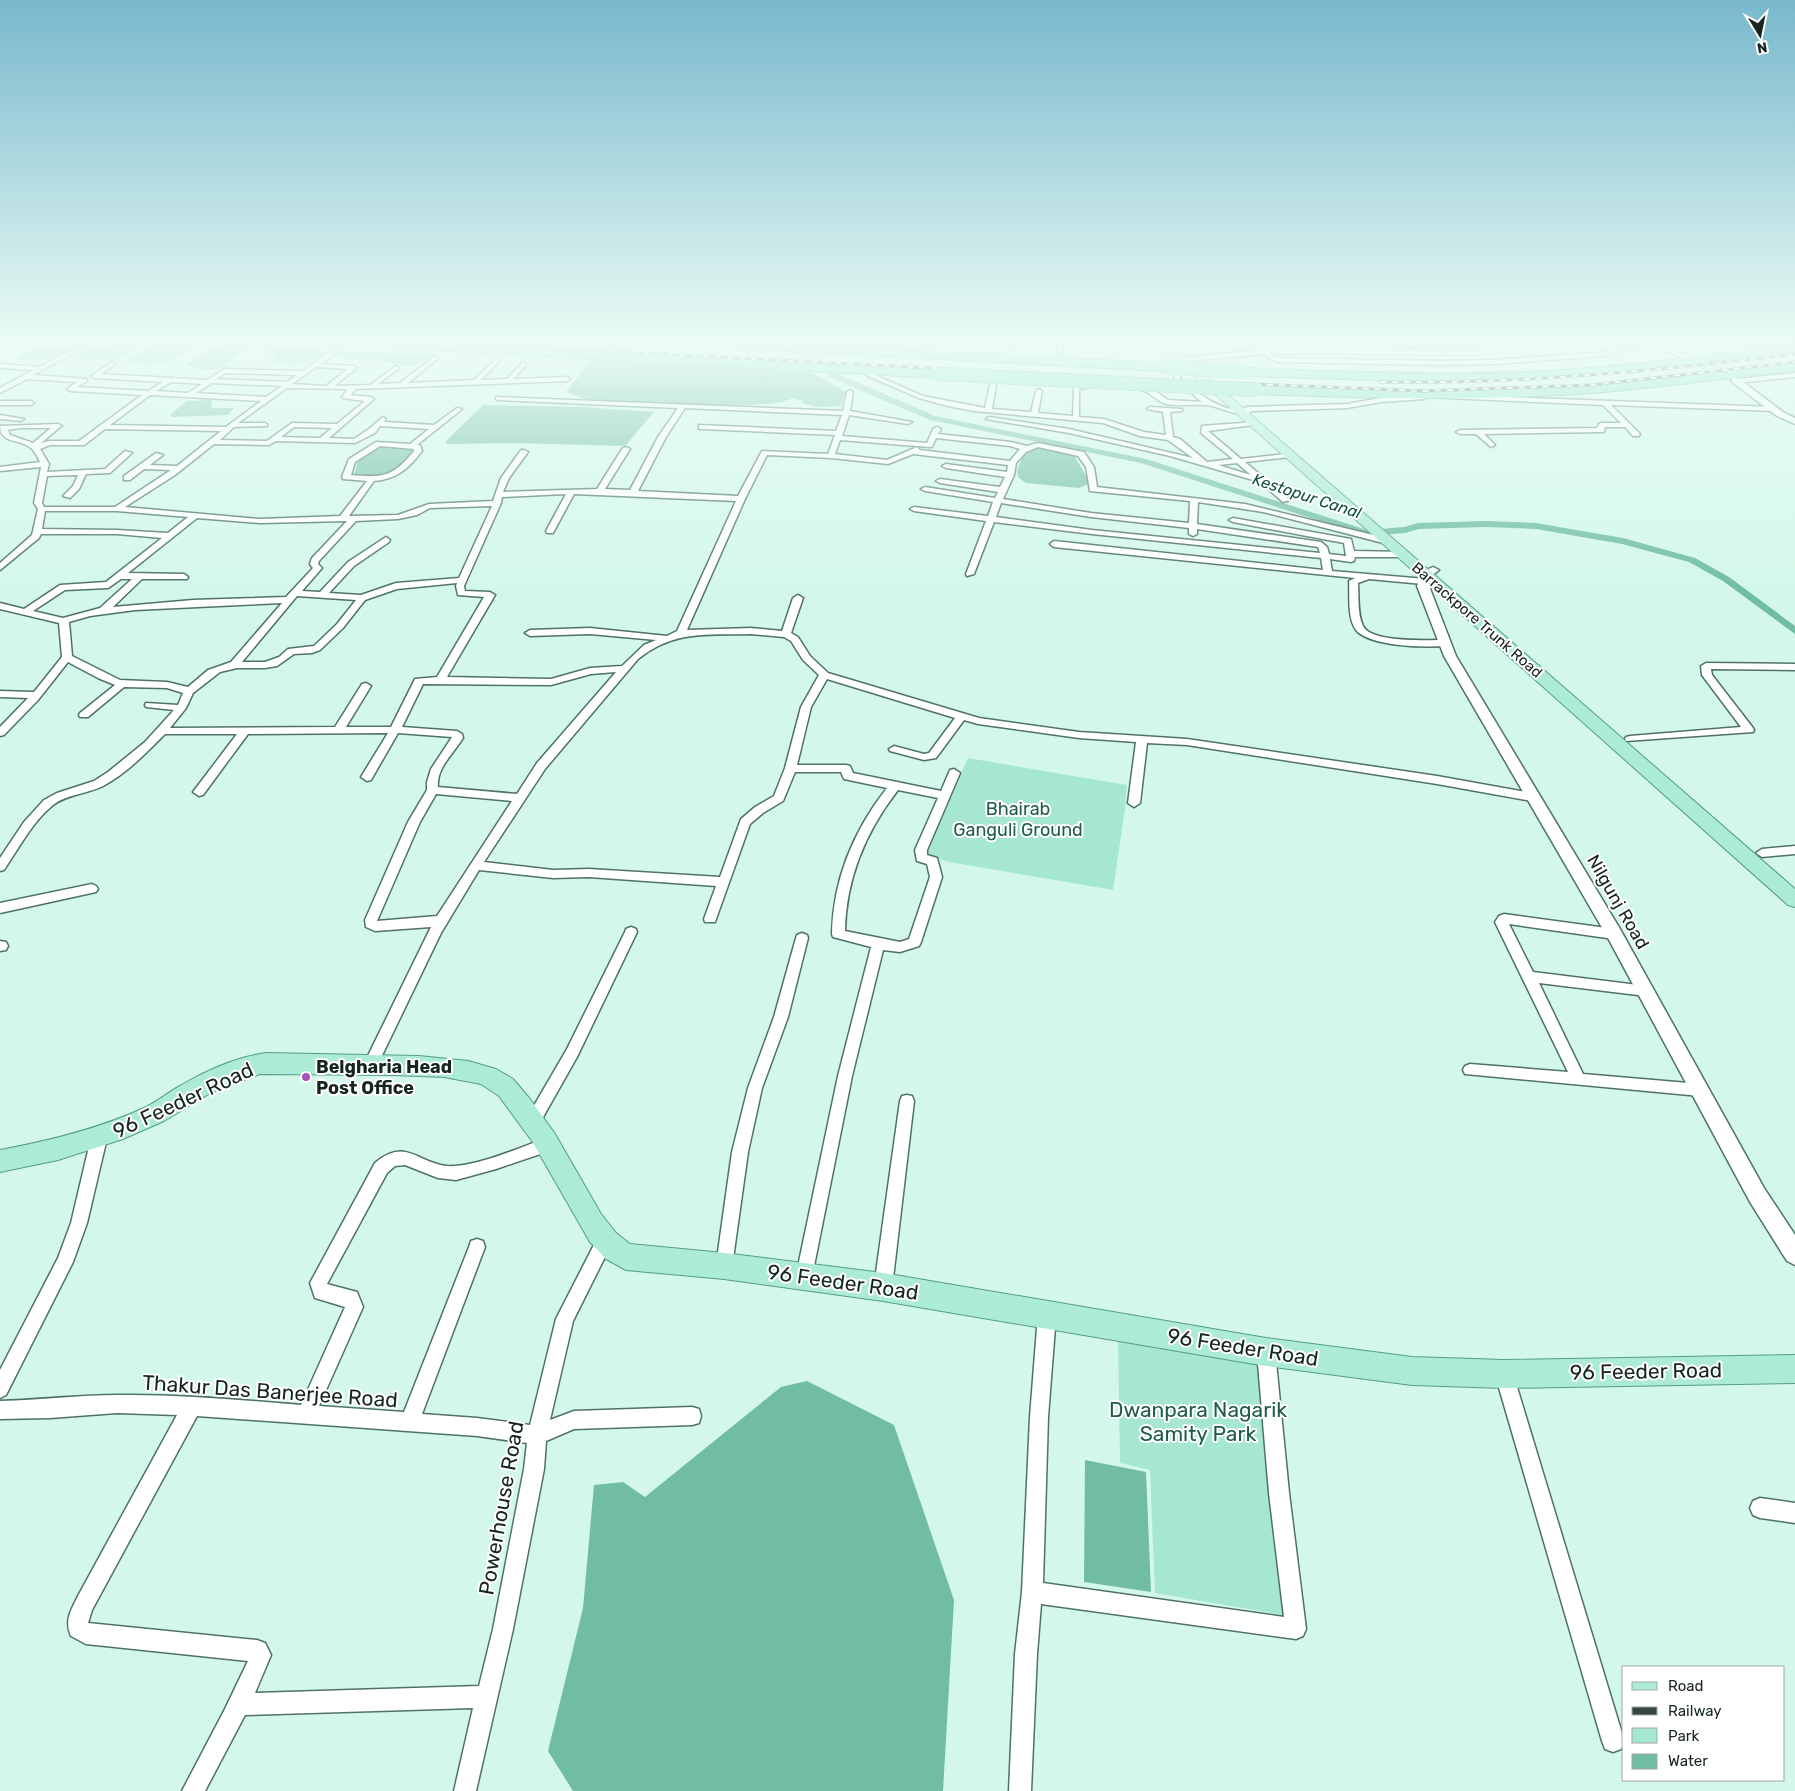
<svg xmlns="http://www.w3.org/2000/svg" width="1795" height="1791" viewBox="0 0 1795 1791" font-family="Rubik,sans-serif">
<style>
.green{fill:#a6e8cf}
.water{fill:#70bda2}
.lines{fill:none;stroke-linecap:round;stroke-linejoin:round}
.canal{fill:#70bda2;fill-rule:evenodd}
.tertiary-tunnel{stroke:#adcec1;stroke-width:9;stroke-dasharray:9 4.5;stroke-linecap:butt}
.minor-casing{stroke:#507265;stroke-width:3}
.tertiary-casing{stroke:#507265;stroke-width:3}
.primary-casing{stroke:#549d84;stroke-width:2}
.trunk-casing{stroke:#549d84;stroke-width:3}
.motorway-casing{stroke:#549d84;stroke-width:2}
.minor{fill:#fff;fill-rule:evenodd}
.tertiary{fill:#fff;fill-rule:evenodd}
.primary{fill:#acebd6;fill-rule:evenodd}
.trunk{fill:#90e4c8;fill-rule:evenodd}
.motorway{fill:#75deba;fill-rule:evenodd}
.rail-casing{stroke:#34463f;stroke-width:3}
.rail{stroke:#fff;stroke-width:2;stroke-dasharray:6;stroke-linecap:butt}
.motorway-bridge-casing{stroke:#549d84;stroke-width:14;stroke-linecap:butt}
.motorway-bridge{stroke:#75deba;stroke-width:13}
.poi-dot{fill:#a850bd;stroke:#fff;stroke-width:2}
.labels{text-anchor:middle;dominant-baseline:central;stroke-width:4;stroke-linejoin:round;paint-order:stroke}
.far-street-label{font-size:15px;fill:#172520;stroke:#fff}
.far-water-label{font-size:16px;font-style:italic;fill:#10503e;stroke:#fff}
.park-label{font-size:18px;fill:#205c49;stroke:#fff}
.street-label{font-size:18px;fill:#172520;stroke:#fff}
.poi-label{font-size:18px;font-weight:bold;fill:#172520;stroke:#fff;text-anchor:start}
.near-street-label{font-size:21px;fill:#172520;stroke:#fff}
.near-park-label{font-size:21px;fill:#205c49;stroke:#fff}
</style>
<rect width="100%" height="100%" fill="#d3f8e9"/>
<!-- green -->
<path class="green" d="M968 758 1127 785 1125 809 1113 890 949 862 926 855Z
M1118 1339 1261 1362 1283 1615 1155 1593 1150 1470 1120 1463Z"/>
<!-- water -->
<path class="water" d="M1687 340H1795L1730 344Z
M158 342 203 344C179 355 173 365 144 363 138 363 130 363 125 361Z
M140 344C137 347 132 352 128 355 113 363 92 360 76 357 93 341 118 345 140 344Z
M227 344 252 345 253 347 238 354 221 368 206 370 195 368 187 364 214 347Z
M76 346C59 361 42 361 20 360L18 357 37 347Z
M271 346 317 349 329 352C310 365 294 365 272 361L278 356 267 353 266 347Z
M343 351 427 354 435 357 416 365H403L381 360 333 357 336 353Z
M593 360 811 372 846 392 841 406 818 407 802 403 804 401 792 398C772 413 621 401 586 399L566 392 590 361Z
M212 400 211 408H234L228 415 172 417 171 414 187 401Z
M483 405 582 407 654 412 625 446 515 443 448 444 445 442Z
M385 446 413 448 415 451C392 477 389 479 354 475L358 460 378 447Z
M1042 446 1074 455 1090 483 1079 488 1026 483 1018 477 1017 470 1024 454Z
M807 1381 894 1425 954 1600 943 1791H573L548 1751 583 1608 594 1485 623 1482 645 1497 781 1387Z
M1085 1460 1146 1472 1151 1592 1084 1582Z"/>
<g class="lines">
<!-- canal -->
<path class="canal" d="M827 372H833L935 416 1146 459 1367 530 1404 527 1418 523 1486 521 1536 523 1623 538 1695 558 1729 577 1795 626V634L1723 581 1689 562 1622 544 1536 529 1486 527 1419 529 1405 533 1366 536 1141 463 930 420 827 376Z"/>
<!-- tertiary-tunnel -->
<path class="tertiary-tunnel" d="M1687 357 1735 380"/>
<defs>
<path id="minor" d="M89 340H97L33 375 87 379V381L77 387 148 391 163 382 94 378 91 376 112 362 115 364 114 365 101 374 207 380 224 369 302 371 339 346 341 349 321 364 354 366 357 368 334 386 370 385 396 366 398 367V369L378 384 400 383 435 356 438 358 437 359 408 383 474 380 496 359 499 361 481 380 507 379 523 362 526 364 514 379 567 377 570 379 567 381 356 389 350 395 371 397 374 399 329 438 354 439 369 429 383 417 386 419 384 422 434 425 457 408 462 409 417 445H420L422 451C408 469 397 479 374 481L349 516 398 515 429 504 493 501 501 478 521 450H524L528 452 509 478 503 492 597 489 622 449 626 447 630 449 605 489 630 490 658 437 678 408 498 400 496 399V397L843 411 847 392 850 390 853 392 850 411 912 422 908 424 849 415 842 436 927 443 933 429 937 427 941 429 938 434 1011 442 1027 446 1038 443 1084 452 1094 467 1097 487 1245 504 1390 539V543L1387 544 1263 512 1198 502 1197 524 1321 542 1327 547 1329 554 1346 556 1344 543 1233 522 1229 520 1233 518 1351 539 1354 551 1405 552V556L1402 557H1355L1354 561 1351 562 1330 559 1332 571 1426 579 1427 581 1423 584 1369 579 1358 583C1359 596 1357 613 1363 626 1371 643 1428 640 1445 640L1450 643 1448 645C1430 649 1368 646 1356 630 1347 618 1350 595 1349 581L1355 578 1054 547 1050 544 1054 541 1323 570 1321 558 1092 534 994 522 974 574 967 576 966 574 986 521 914 511 910 509 914 507 988 516 993 502 925 491 921 489 925 487 995 498 998 492 940 483 936 481 940 479 1000 487 1005 477 946 468 942 466 946 464 1007 472 1008 465 913 454 888 464 831 458 767 455 745 499 687 630 751 628 782 631 793 598 798 595 803 598 791 633 798 637 810 656 828 673 979 718 1079 732 1187 739 1437 776 1532 793 1538 797 1532 801 1437 784 1187 745 1147 743 1140 803 1134 807 1128 803 1136 742 1079 738 978 724 964 720 936 758 924 760 890 751 889 749 894 746 924 754 929 753 955 718 827 679 811 707 797 765H846L850 766 853 773 941 791 950 770 954 769 960 773 927 850V855L937 858 942 877 921 942 919 946 900 952 883 950 852 1076 812 1276 810 1282 804 1284 798 1282 796 1276 838 1076 871 947 833 937 832 934C833 880 854 830 887 788L844 779 841 772H795L783 801 763 813 750 824 716 919 715 922H705L704 919 716 886 589 877 553 878 479 870 441 933 375 1070 370 1072 365 1070 363 1066 431 927 375 931 366 927 365 920 408 822 427 790V782L431 769 452 737 398 733 371 780 367 781 361 777 388 733 248 734 203 795 199 796 193 792 237 734H165C146 753 127 773 103 786 87 794 67 794 53 805 32 822 19 848 4 870L0 871V858L24 822 44 800 57 793 94 781 108 772 145 742 174 710 146 707 145 705 146 703 178 705 183 693 167 688 124 687 88 717H80L79 715 80 713 115 685 98 678 68 662 38 700 4 735 0 736V727L28 698 0 697V691L34 692 62 657 59 623 0 609V603L24 609 60 585 106 582 162 538 117 534H41L39 538 0 570V563L32 535 38 509 34 503 41 467 0 471V467L40 462C38 458 35 451 31 448 21 439 0 444 0 426L58 424 62 426 60 427 41 443 49 441H79L142 395 70 391 67 389 68 388 77 382 27 379 0 393V388L33 370 0 368V364L39 367ZM316 367 348 369 326 386 292 384ZM225 373 297 375 287 382 216 379ZM171 382 202 384 188 393 156 391ZM212 383 282 386 266 397 196 393ZM287 388 348 389 342 397 343 398 365 401 337 424 292 423 267 441 220 440 234 427 267 426V424L265 423H238ZM150 395 261 401 226 427 110 425ZM685 408 842 415 836 431 699 425V429H702L835 435 828 454 762 451 738 496 638 491 666 437ZM380 426 429 429 410 444 376 442 349 459 342 477 343 479 367 481 340 516 260 519 125 507 175 475 214 444 269 445 276 441 355 443 375 433ZM294 427 332 428 320 438 281 437ZM20 428H51L33 443 10 435 8 430ZM105 429 221 431 177 466 150 465 163 455 156 453 124 476V480H130L144 469 171 470 115 507H44L42 503 47 476 78 475 73 486 63 496 70 498 79 489 86 474 110 473 132 453 125 451 105 469 47 472 49 464 40 449 50 445H84ZM936 438 1010 446 1020 449 1010 461 920 450 917 447 887 460 835 454 840 440 929 447H932ZM380 446 414 449V451C393 477 383 478 351 475L355 462ZM1038 447 1078 456 1086 467 1090 491 1190 501 1189 523 1091 513 1003 499 1014 475 1016 463 1026 452ZM566 494 546 531 547 533H553L574 494 736 501 677 631 667 636 590 628 530 630 525 633 530 636 590 634 656 640 644 645 622 666 590 668 551 679 447 677 495 595 490 592 465 591 464 586 501 503 502 497ZM1001 503 1091 517 1189 528V534L1193 536 1197 534V529L1318 547 1320 553 1092 530 996 517ZM492 506 459 578 396 583 361 595 329 593 354 566 389 542 390 540 386 537 348 562 320 592 302 591 322 568 318 564 319 561 356 521 398 519 417 515 430 508ZM45 511H117L188 517 168 533 117 530 42 529ZM197 518 260 523 347 521 312 558 310 564 313 568 286 597 193 600 113 607 142 579H187L188 577 184 574 128 573ZM121 579H132L100 608 63 618 33 611 65 590 108 588ZM457 583 456 586 458 595 484 597 437 677 415 679 391 727H346L371 686 366 683 362 684 335 727 170 728 186 708 193 693 220 672 237 668H265L277 666 294 654 312 653 320 650 343 628 365 600 397 589ZM297 596 356 600 337 624 314 646 288 649 279 657 265 662H242ZM282 603 231 662 208 670 188 687 167 682 120 680 72 656 69 622 90 616 135 610ZM751 634 784 637 791 641 803 660 819 675 801 707 785 768 774 796 755 807 741 819 720 877 589 869 553 870 484 862 545 769 638 659C674 630 708 635 751 634ZM616 672 537 763 517 794 438 787C436 768 454 753 463 738L462 734 457 731 402 727 423 684 551 685 591 674ZM898 790 938 798 915 850 917 861 927 864 930 877 909 939 900 942 845 931C846 878 866 831 898 790ZM436 794 512 801 437 916 377 921 420 822Z
M775 340H804L807 342 804 344Z
M918 340H924L922 349 917 348Z
M1011 340H1017L1015 348 1010 347Z
M1057 340H1063L1062 354 1057 353Z
M1149 340H1156L1181 360 1179 366 1180 378C1193 390 1228 418 1247 407L1347 404 1381 398 1424 395 1427 397 1424 399 1381 402 1347 408 1252 411C1241 419 1223 408 1211 406 1197 403 1181 407 1167 404L1161 402 1147 392 1136 388 1139 386 1152 389 1168 400 1202 402 1175 379 1173 366 1176 361Z
M1249 340H1256L1266 350 1283 348 1481 351 1484 353 1481 355 1270 353 1279 358 1444 361 1493 360 1605 352 1608 354 1605 356 1493 364 1444 365 1278 362 1270 359 1264 354 1188 361 1185 359 1188 357 1260 350Z
M1344 340H1397L1422 346 1419 348 1396 344Z
M1472 340H1566L1563 342Z
M1609 340H1617L1634 350 1618 352V350L1624 349Z
M870 373 923 396 985 408 990 385 993 383 996 385 992 409 1031 412 1036 391 1039 389 1042 391 1038 413 1073 416 1074 386 1094 385V387L1079 389V417L1104 419 1144 432 1166 435 1163 412 1147 409 1150 407 1182 409V411L1170 412 1173 437 1180 439 1207 462 1233 459 1201 433 1202 426 1255 422 1257 423 1253 425 1208 431 1241 459 1293 453V457H1290L1245 462 1290 500 1283 502 1260 482 1170 456 1069 433 986 419 989 417 1069 429 1193 458 1168 440 1140 436 1103 423 974 411 948 406 919 398 868 376 867 375ZM1237 463 1251 475 1218 465Z
M1795 373V377L1737 383 1734 381 1737 379Z
M1449 395 1774 407 1777 409 1774 411 1611 405 1640 434 1639 436H1633L1625 427H1605L1604 432H1601L1484 434 1495 445 1491 447 1476 434H1460L1456 432 1460 430 1597 428 1599 424 1601 423H1621L1603 405 1447 398 1446 397Z
M0 401H31L34 403 31 405H0Z
M0 415 24 419 21 421 0 419Z
M1706 663 1795 664V670L1711 669 1712 675 1753 728 1754 730 1753 732 1626 741 1625 739 1626 737 1630 736 1741 727 1702 675 1701 666Z
M1795 846V854L1762 857 1756 853 1762 849Z
M92 884 96 886 98 889 96 892 0 913V903Z
M1504 914 1614 929 1619 931 1620 934 1619 937 1614 939 1509 924 1533 972 1646 986 1651 987 1653 991 1651 995 1646 996 1539 983 1583 1074 1700 1084 1705 1085 1707 1090 1705 1095 1700 1096 1465 1074 1463 1070 1465 1066 1470 1064 1568 1072 1495 922 1499 916Z
M631 927 636 929 637 932 577 1057 538 1126 533 1128 528 1126 525 1121 528 1116 567 1049 625 932 626 929Z
M802 933 807 935 808 938 788 1017 762 1088 748 1152 732 1266 730 1272 724 1274 718 1272 716 1266 732 1152 748 1088 774 1017 796 938 797 935Z
M0 941 6 942 8 946 6 950 0 951Z
M907 1095 912 1096 914 1101 892 1287 889 1293 883 1295 877 1293 874 1287 900 1101 902 1096Z
M99 1131 104 1133 107 1138 87 1223 73 1262 6 1395 0 1398V1370L58 1258 71 1223 91 1138 94 1133Z
M547 1138 552 1140 555 1145 552 1150 496 1169 456 1180 438 1178 405 1165 395 1166 387 1173 327 1284 357 1292 363 1307 319 1406 404 1412 469 1247 471 1241 477 1239 483 1241 485 1247 422 1414 477 1418 530 1425 556 1319 599 1235 605 1233 611 1235 613 1241 573 1321 550 1420 574 1411 692 1407 699 1409 701 1416 699 1423 692 1425 574 1429 546 1441 544 1469 513 1629 476 1791H454L473 1708 245 1715 205 1791H182L225 1709 248 1661 86 1644 71 1636C64 1621 71 1610 78 1596L177 1415 117 1413 50 1418 0 1419V1401C39 1400 79 1395 118 1395 179 1394 240 1400 301 1405L345 1307 315 1298 310 1283 375 1163C406 1137 417 1163 447 1166 474 1168 521 1147 547 1138ZM197 1416 477 1436 527 1443 524 1469 493 1629 479 1686 255 1693 271 1655 265 1643 257 1640 88 1623 92 1610Z
M1047 1306 1053 1309 1056 1315 1048 1417 1043 1583 1284 1617 1269 1493 1257 1352 1260 1346 1266 1343 1272 1346 1275 1352 1289 1493 1306 1629 1303 1636 1296 1639 1041 1604 1037 1654 1031 1791H1009L1015 1654 1022 1592 1030 1417 1038 1315 1041 1309Z
M1504 1365 1510 1368 1513 1374 1624 1740 1621 1749 1613 1752 1605 1749 1602 1741 1495 1374 1498 1368Z
M1760 1498 1795 1503V1523L1760 1518 1753 1515 1750 1508 1753 1501Z"/>
<path id="tertiary" d="M1645 340H1656L1691 357 1684 359Z
M1732 378H1738L1783 412 1795 418V424L1777 416 1732 382Z
M1433 567 1439 570 1431 576 1429 586 1456 656 1620 929 1764 1188 1795 1235V1265L1787 1261 1750 1202 1608 938 1444 656 1417 586 1422 572Z"/>
<path id="primary" d="M1154 340H1165L1795 889V907L1788 905Z
M266 1053 419 1056 468 1061 496 1069 513 1079 530 1099 555 1134 601 1214 616 1233 630 1244 724 1253 883 1273 1266 1338 1412 1357 1504 1360 1795 1355V1383L1504 1388 1412 1385 1266 1366 883 1301 724 1279 626 1270 606 1259 590 1242 532 1141 499 1096 481 1084 444 1077 393 1075 260 1074 212 1092 164 1121 123 1139 58 1160 0 1172V1150C49 1141 98 1129 144 1108 157 1102 167 1093 180 1086 205 1071 237 1057 266 1053Z"/>
<path id="trunk" d="M1795 346V352L1783 353 1778 350 1783 347Z"/>
<path id="motorway" d="M297 340H374L938 370 944 374 938 378 303 343Z
M635 340H714L1162 363 1168 367 1162 371 641 343Z
M1783 346 1787 348 1789 350 1787 352 1647 370 1525 379 1404 381 1244 376 1238 372 1244 368C1337 372 1430 375 1524 372 1611 368 1697 357 1783 346Z
M1795 362V370C1722 379 1650 389 1577 394 1470 401 1362 398 1255 394L1249 390 1255 386C1362 390 1470 393 1577 386 1650 382 1722 371 1795 362Z"/>
</defs>
<!-- minor casing -->
<use href="#minor" class="minor-casing"/>
<!-- tertiary casing -->
<use href="#tertiary" class="tertiary-casing"/>
<!-- primary casing -->
<use href="#primary" class="primary-casing"/>
<!-- trunk casing -->
<use href="#trunk" class="trunk-casing"/>
<!-- motorway casing -->
<use href="#motorway" class="motorway-casing"/>
<!-- minor -->
<use href="#minor" class="minor"/>
<!-- tertiary -->
<use href="#tertiary" class="tertiary"/>
<!-- primary -->
<use href="#primary" class="primary"/>
<!-- trunk -->
<use href="#trunk" class="trunk"/>
<!-- motorway -->
<use href="#motorway" class="motorway"/>
<defs>
<path id="rail" d="M392 340 1202 382 1423 391 1591 385 1795 362
M1380 382C1519 384 1657 371 1795 354"/>
</defs>
<!-- rail casing -->
<use href="#rail" class="rail-casing"/>
<!-- rail -->
<use href="#rail" class="rail"/>
<defs>
<path id="motorway-bridge" d="M1162 367 1244 372
M938 374 1255 390"/>
</defs>
<!-- motorway-bridge casing -->
<use href="#motorway-bridge" class="motorway-bridge-casing"/>
<!-- motorway-bridge -->
<use href="#motorway-bridge" class="motorway-bridge"/>
</g>
<!-- sky -->
<linearGradient id="sky" x2="0" y2="1"><stop stop-color="#78b8cc"/><stop offset="0.58" stop-color="#ebfcf5"/><stop offset="1" stop-color="#ebfcf5" stop-opacity="0"/></linearGradient>
<rect width="1795" height="591" fill="url(#sky)"/>
<!-- markers -->
<circle class="poi-dot" cx="306" cy="1077" r="5"/>
<g class="labels">
<!-- far-street labels -->
<g class="far-street-label">
<text transform="translate(1477 620) rotate(41)">Barrackpore Trunk Road</text>
</g>
<!-- far-water labels -->
<g class="far-water-label">
<text transform="translate(1307 496) rotate(18)">Kestopur Canal</text>
</g>
<!-- park labels -->
<g class="park-label">
<text x="1018" y="809">Bhairab<tspan x="1018" dy="21">Ganguli Ground</tspan></text>
</g>
<!-- street labels -->
<g class="street-label">
<text transform="translate(1618 902) rotate(60)">Nilgunj Road</text>
</g>
<!-- poi labels -->
<g class="poi-label">
<text x="316" y="1067">Belgharia Head<tspan x="316" dy="21">Post Office</tspan></text>
</g>
<!-- near-street labels -->
<g class="near-street-label">
<text transform="translate(183 1100) rotate(-25)">96 Feeder Road</text>
<text transform="translate(843 1282) rotate(8)">96 Feeder Road</text>
<text transform="translate(1243 1347) rotate(9)">96 Feeder Road</text>
<text transform="translate(1646 1371) rotate(-1)">96 Feeder Road</text>
<text transform="translate(270 1391) rotate(4)">Thakur Das Banerjee Road</text>
<text transform="translate(501 1508) rotate(-80)">Powerhouse Road</text>
</g>
<!-- near-park labels -->
<g class="near-park-label">
<text x="1198" y="1409">Dwanpara Nagarik<tspan x="1198" dy="24">Samity Park</tspan></text>
</g>
</g>
<!-- legend -->
<rect x="1622" y="1666" width="162" height="115" fill="#ffffff" stroke="#a2a8a6"/>
<rect x="1632" y="1682" width="25" height="8" fill="#acebd6" stroke="#a2a8a6"/>
<text x="1668" y="1691" font-size="15" fill="#172520">Road</text>
<rect x="1632" y="1707" width="25" height="8" fill="#34463f" stroke="#a2a8a6"/>
<text x="1668" y="1716" font-size="15" fill="#172520">Railway</text>
<rect x="1632" y="1728" width="25" height="15" fill="#a6e8cf" stroke="#a2a8a6"/>
<text x="1668" y="1741" font-size="15" fill="#172520">Park</text>
<rect x="1632" y="1754" width="25" height="15" fill="#70bda2" stroke="#a2a8a6"/>
<text x="1668" y="1766" font-size="15" fill="#172520">Water</text>
<!-- north arrow -->
<g transform="translate(1760 35) rotate(170)" stroke="#ffffff" stroke-width="4" paint-order="stroke">
<path d="M0-4L9 19L0 12L-9 19Z" fill="#172520"/>
<text y="-8" font-size="14" font-weight="bold" text-anchor="middle" fill="#172520">N</text>
</g>
</svg>
